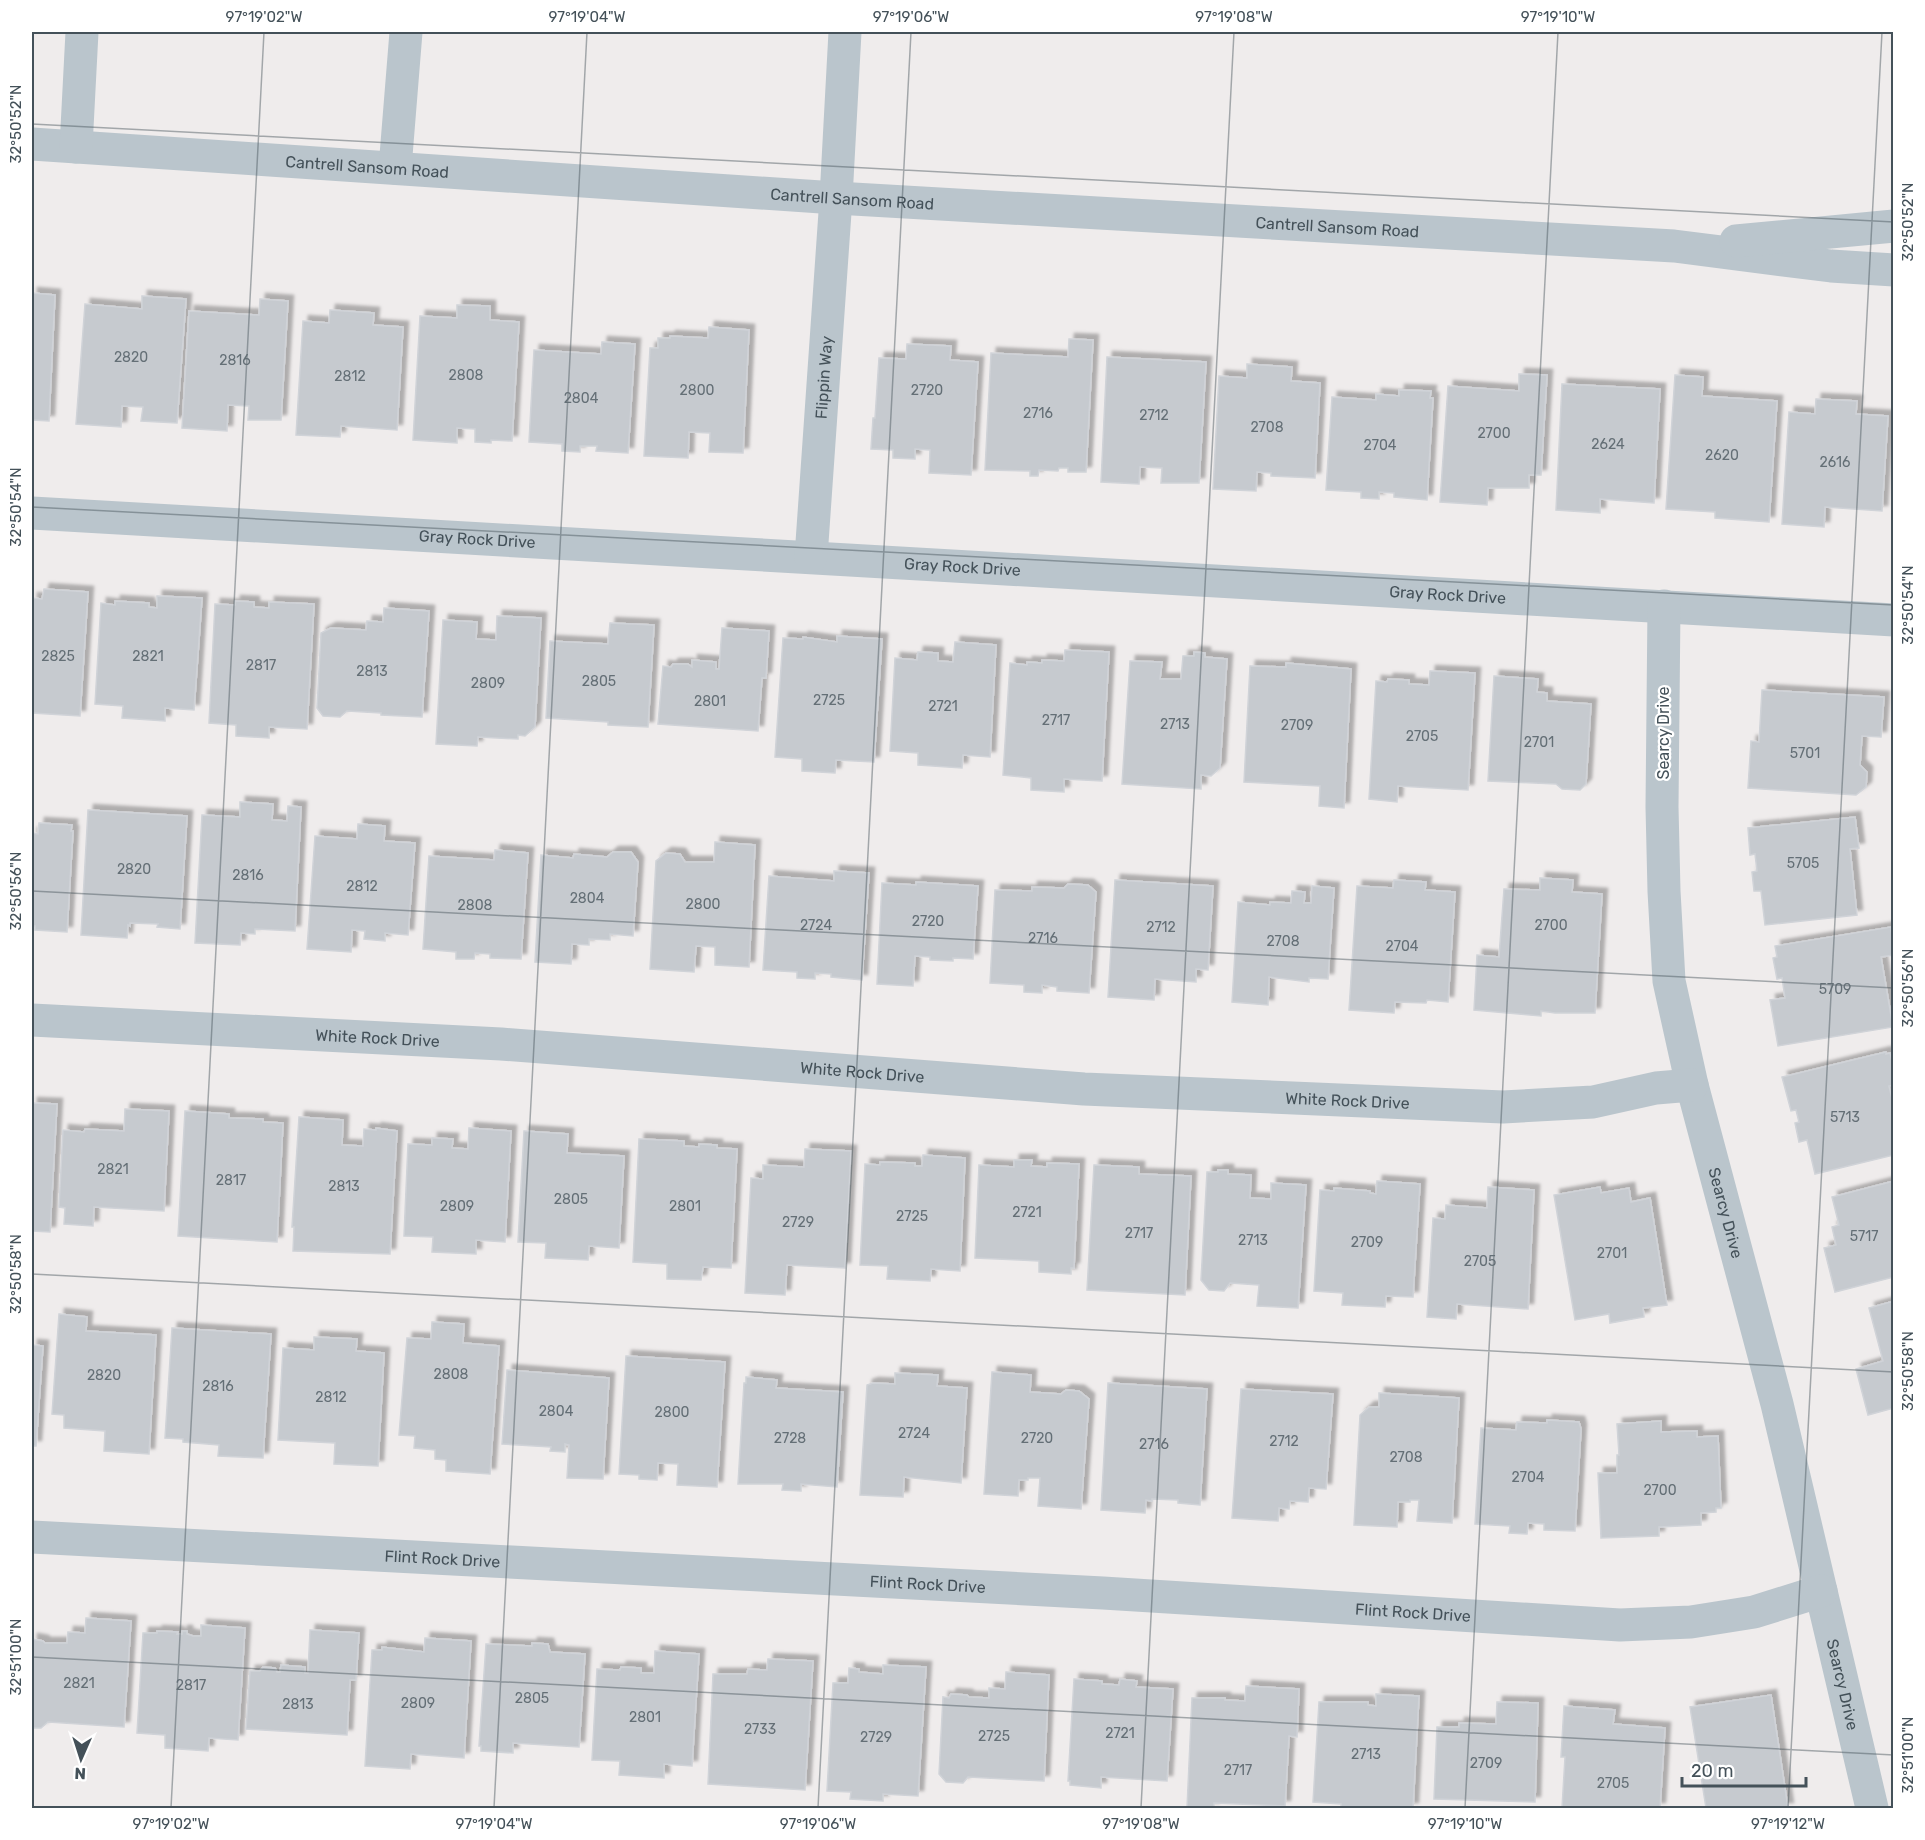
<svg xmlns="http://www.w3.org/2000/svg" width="1925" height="1840" viewBox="0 0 1925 1840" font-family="Rubik,sans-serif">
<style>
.building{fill:#c6cacf;stroke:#d0d3d8;stroke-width:1.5;filter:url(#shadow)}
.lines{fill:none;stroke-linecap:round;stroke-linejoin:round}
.minor{stroke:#bac5cc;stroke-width:33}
.ticks{fill:none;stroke:#445159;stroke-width:1.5;stroke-opacity:0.45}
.labels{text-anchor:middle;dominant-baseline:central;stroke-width:4.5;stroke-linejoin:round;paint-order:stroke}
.number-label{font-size:14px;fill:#646f76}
.street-label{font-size:16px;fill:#445159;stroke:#fff}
.neatline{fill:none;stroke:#445159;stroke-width:2}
.ticks-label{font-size:15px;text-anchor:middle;fill:#445159}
</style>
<defs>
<filter id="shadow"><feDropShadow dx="5.5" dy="-5.5" stdDeviation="1.5" flood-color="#0004"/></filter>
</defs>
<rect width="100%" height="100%" fill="#efecec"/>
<!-- building -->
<path class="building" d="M32 293 55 295 49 421 32 420Z
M142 296 186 299 177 423 141 421 143 407 122 406 121 427 76 424 85 304 142 309Z
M260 299 288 301 281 420H248L249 406 228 405 227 431 182 428 189 311 259 315Z
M457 305 490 306V320L519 322 512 441 491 440V443L475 442V429L457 428V443L413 440 420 316 457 318Z
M330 310 374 313 373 325 403 327 397 430 341 426 340 437 296 435 303 321 329 323Z
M709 327 749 330 743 453 709 452 710 433 689 432 688 458 644 456 650 348H658V338H670V336L708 338Z
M1069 339 1093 340 1086 472H1068V468H1059L1058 471 1039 470 1038 476H1030V471L985 470 991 353 1068 357Z
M602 342 635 344 628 453 596 451 597 446H580V452L562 451V444L529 442 534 350 601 354Z
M907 344 951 346 950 360 978 362 971 475 929 473 930 450 915 449V459L893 458V450L871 449 873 418H875L879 358 906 359Z
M1107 357 1206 362 1199 483H1161L1162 468 1140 467 1139 484 1101 482Z
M1247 364 1292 367 1291 381 1320 383 1315 478 1271 476V473L1257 472 1256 491 1213 489 1219 376 1247 378Z
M1519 374 1547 375 1541 475H1529V488H1488L1487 505 1440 502 1448 386 1519 391Z
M1675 375 1703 377 1702 396 1777 401 1769 522 1715 518V512L1666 509Z
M1562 384 1660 389 1654 503 1600 499V513L1556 510Z
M1399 390 1431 391 1430 398H1433L1427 500 1394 497V493L1379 492V499L1361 498V492L1326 490 1332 397 1376 400V394L1399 396Z
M1816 399 1857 401 1856 414 1888 416 1882 511 1825 507 1824 527 1782 524 1789 412 1815 414Z
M44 589 88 592 80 716 32 713V598L42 599Z
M157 596 202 598 194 710 165 708V721L122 718 123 706 95 704 101 603 115 605V601L149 603V607L157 608Z
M235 601 254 602V607L269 608V602L314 604 307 729 269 727V738L236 736V725L209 723 215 604 235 605Z
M384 608 429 611 422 717 381 715V713L347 711 340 717 323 716 317 708 321 633 331 628 366 630 367 621 383 622Z
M497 616 541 618 535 727 525 736 518 735V739L478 737 477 746 436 744 443 620 477 622 476 639 496 640Z
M610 623 654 625 648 727 608 725V722L546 718 550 641 608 644Z
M722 628 769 631 766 678H762L758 731 658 724 663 666 671 667 673 664H688L692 667V660L716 662V669H719Z
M837 636 882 639 874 762 836 760 835 773 802 771V759L775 757 783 638 803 639V637L837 642Z
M955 642 996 645 990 757 963 755 962 768 918 765V753L890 751 895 658 917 660 918 652 938 653V661L953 662Z
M1065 650 1109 652 1102 781 1064 779V792L1031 790V778L1003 775 1010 663 1027 665V662L1042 663V660L1064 661Z
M1194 652 1205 653V657L1227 659 1220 768 1211 776 1201 775V789L1122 784 1130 661 1162 662 1160 679H1181L1183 656H1194Z
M1286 663 1351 669 1344 808 1319 806 1320 786 1244 782 1250 666 1286 667Z
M1430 671 1475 673 1468 790 1398 786 1397 802 1369 799 1376 681 1387 682 1388 679 1409 680V684L1429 685Z
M1494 676 1538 679 1537 692 1547 693V701L1591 704 1586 784 1580 790 1562 789 1556 784 1488 781Z
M1762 690 1884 697 1881 737 1862 736 1860 765 1867 772 1866 787 1856 795 1748 788 1751 741 1759 742Z
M240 802 273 804 272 820 287 821 288 806 301 807 295 931 255 929V934L241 933 240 945 195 943 202 815 240 817Z
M88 810 187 816 180 929 157 927 158 924 130 923V926L128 925 127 938 81 935Z
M1855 817 1859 848 1850 849 1857 915 1765 925 1761 891H1754L1752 872 1757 871 1755 854 1750 855 1748 828Z
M39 823 72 825 71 831H73L67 932 35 930V926H32V833L38 834Z
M358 824 385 826 384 841 415 843 408 935 385 933V941L364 939 365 931 352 930 351 952 307 949 315 836 357 839Z
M715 842 755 845 749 967 715 965V947L696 946 694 972 650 969 656 861 666 853 680 854 685 862H714Z
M495 850 528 853 521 959 490 958V954L475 953 474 959H456V952L423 949 429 856 494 860Z
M613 852H631L638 862 633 936 610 934V940L589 939V945L572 944 571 964 535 962 541 855 573 858 574 854 607 857Z
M834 871 869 873 862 980 831 977V974L815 973V979L797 978V972L763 970 769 876 834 881Z
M1540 878 1573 880 1572 892 1602 894 1595 1013H1555L1541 1011V1016L1474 1010 1477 955 1499 957 1504 889 1540 890Z
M1115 880 1213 886 1208 970 1196 969V982L1155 979 1154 1000 1108 997Z
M1394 880 1426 882 1425 890 1455 892 1448 1002 1427 1000 1426 1003 1395 1002 1394 1013 1349 1010 1357 886 1393 888Z
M916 882 978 886 973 959 953 958V961L930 960V957L915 956 913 986 877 984 882 883 916 885Z
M1068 884 1088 885 1096 892 1089 993 1057 991V987L1042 985V993L1024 992V985L990 983 995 890 1032 891V887L1064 888Z
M1312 886 1334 888 1328 979 1309 978V982L1269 977 1268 1005 1232 1002 1238 902 1270 905V902L1291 903 1292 891 1305 892 1304 903H1311Z
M1891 927 1894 955 1881 957 1893 1027 1778 1046 1770 1000 1785 998 1782 978 1777 979 1773 958 1777 957 1775 946Z
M1886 1052V1054L1890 1053 1894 1068V1085L1889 1086 1894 1107V1155L1815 1174 1807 1140 1799 1142 1795 1123 1799 1122 1796 1110 1791 1111 1782 1077Z
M32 1103 57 1104 50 1232 32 1231Z
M125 1109 169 1111 164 1211 94 1207 93 1226 64 1224 65 1208 59 1207 63 1130 84 1132 85 1129 124 1131Z
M185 1111 229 1114V1118L263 1119V1122L283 1123 277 1242 178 1236Z
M299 1117 343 1120 342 1145 363 1146 364 1129 376 1130V1128L397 1131 390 1254 293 1251 294 1227H292Z
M469 1128 511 1131 505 1242 476 1240V1254L432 1252 433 1237 404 1236 408 1144 432 1145V1138L453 1139 452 1148 468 1149Z
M524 1131 568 1134 567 1153 624 1156 619 1248 589 1246 588 1260 545 1258 546 1243 518 1242Z
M639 1139 684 1141V1146L699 1147V1144L717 1145V1148L737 1149 731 1268 703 1267 701 1280 667 1279V1264L633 1262Z
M805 1149 851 1151 845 1268 787 1265 785 1295 745 1293 751 1178 763 1179V1165L804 1167Z
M923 1155 965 1158 960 1271 931 1269 930 1281 887 1279 888 1266 860 1265 865 1164 880 1165V1162L915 1163V1166H922Z
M1014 1160H1032L1031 1166 1047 1167V1163L1079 1164 1074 1268H1071V1274L1039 1272V1261L975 1258 979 1165 1014 1167Z
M1094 1165 1139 1167V1174L1191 1176 1185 1295 1087 1290Z
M1218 1170H1228V1174L1251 1175 1250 1198 1271 1199V1183L1306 1185 1298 1308 1257 1306 1259 1285 1230 1283 1224 1291 1209 1290 1201 1280 1207 1172H1218Z
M1377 1181 1420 1184 1413 1297 1386 1296 1385 1307 1342 1305 1343 1293 1314 1291 1320 1190 1334 1191V1188L1370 1191V1193L1376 1194Z
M1894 1181V1277L1835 1292 1824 1248 1836 1245 1832 1227 1839 1225 1832 1197Z
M1488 1187 1534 1190 1528 1309 1457 1304 1456 1319 1427 1317 1433 1218 1445 1219 1446 1205 1487 1208Z
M1600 1187 1601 1193 1629 1188 1631 1202 1650 1198 1667 1305 1643 1308 1644 1317 1610 1323 1609 1314 1575 1320 1554 1195Z
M1894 1301V1408L1868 1415 1856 1369 1883 1361 1869 1308Z
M59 1314 87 1317 86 1331 156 1335 149 1454 104 1451 105 1431 64 1428V1415L52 1414Z
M432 1322 464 1324 463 1343 499 1346 490 1474 446 1471V1460L435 1459V1450L414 1448 415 1436 399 1435 407 1338 431 1339Z
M172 1328 271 1334 263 1458 218 1456 219 1445 183 1442V1439L165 1438Z
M314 1337 357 1339 356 1351 384 1353 378 1466 334 1464 335 1443 278 1440 283 1348 314 1350Z
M32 1345 43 1346 36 1446H32Z
M626 1356 725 1362 717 1487 677 1485 678 1464 658 1463 657 1480 639 1479V1475L619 1474Z
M507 1370 609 1378 603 1479 567 1478 569 1445 565 1444V1452L550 1451 551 1447 502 1444Z
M992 1372 1031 1375 1030 1392 1061 1394 1066 1390 1079 1391 1089 1399 1081 1509 1038 1506 1040 1478H1028V1480H1019L1018 1496 984 1494Z
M895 1373 938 1375 937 1386 967 1388 961 1483 904 1477 903 1497 860 1495 867 1385 873 1383 895 1384Z
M746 1377 777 1380 776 1388 843 1392 837 1487 801 1484V1491L782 1490 783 1484H738L744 1383H746Z
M1108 1383 1207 1389 1200 1505 1178 1503V1500L1152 1499V1501L1146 1500 1145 1513 1101 1510Z
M1241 1389 1333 1394 1326 1489 1309 1488 1308 1502 1290 1501 1289 1509 1279 1508 1278 1521 1232 1518Z
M1379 1393 1459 1398 1452 1523 1417 1521 1419 1500H1410V1502H1398L1397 1527 1354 1525 1360 1415 1369 1407H1379Z
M1547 1420 1579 1422 1581 1429 1575 1531 1544 1530V1524L1528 1523 1527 1534 1509 1533 1510 1526 1475 1524 1481 1428 1516 1430 1517 1422 1547 1423Z
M1661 1421V1432L1697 1431V1437L1718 1436 1721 1508H1716V1512L1701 1513V1525L1659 1527V1536L1601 1538 1598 1473H1617V1455H1619L1617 1424Z
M86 1618 131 1621 124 1727 48 1722 41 1728H32V1639L43 1641 45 1643H67L68 1632 85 1633Z
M201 1625 245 1628 238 1740 209 1738 208 1751 165 1748V1735L137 1733 143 1633H157V1631L178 1632 177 1634H182V1631H187V1634L193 1636H201Z
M310 1630 359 1633 356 1680H350L347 1735 246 1729 250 1671H260L263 1667 275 1668 277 1672H280L281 1665 305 1667V1673H308Z
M425 1638 471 1641 464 1758 411 1754 410 1769 365 1766 372 1650H382V1647L424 1652Z
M532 1643 548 1644 550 1652 585 1654 579 1747 513 1743V1753L481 1751V1746H479L486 1644 532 1646Z
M655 1651 699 1654 692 1766 664 1764V1778L619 1775 620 1761 592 1760 597 1669 620 1670 621 1667 641 1668V1673H654Z
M768 1659 813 1661 805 1790 708 1784 713 1674H747L748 1669 767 1670Z
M883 1665 926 1667 918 1796 883 1794V1801L850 1799 851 1792 827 1791 833 1683H848L849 1668 859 1669V1672L883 1674Z
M1006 1672 1049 1675 1044 1781 968 1777 963 1783 946 1782 939 1774 943 1697 949 1698 951 1694 967 1695 969 1697 989 1698V1688L1005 1689Z
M1074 1679 1102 1681V1684L1119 1685 1120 1679 1137 1681 1136 1687 1173 1689 1167 1781 1101 1777V1788L1070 1785V1781H1068Z
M1246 1686 1299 1689 1297 1737 1289 1736 1285 1806 1214 1803V1808H1187L1192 1698H1225V1700L1245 1701Z
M1376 1694 1419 1696 1413 1808H1341V1804L1313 1802 1319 1702H1368V1705L1376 1706Z
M1771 1695 1788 1808H1706L1690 1707Z
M1497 1702 1538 1703 1535 1802 1434 1799 1437 1727H1459V1723L1496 1724Z
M1564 1706 1615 1710 1613 1724 1665 1728 1660 1808H1562L1565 1757H1561Z"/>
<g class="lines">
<!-- minor -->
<g class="minor">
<path id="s1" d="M32 144 836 198 1674 246 1831 266 1894 270"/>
<path d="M76 147 82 32"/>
<path d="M395 168 406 32"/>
<path d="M1736 241 1894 226"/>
<path id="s2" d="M32 513 1894 620"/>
<path id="s3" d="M811 557 836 198 845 32"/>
<path id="s4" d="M1664 606 1662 807 1664 891 1669 981 1692 1085 1777 1404 1872 1808"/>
<path id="s5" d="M32 1020 501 1044 1084 1089 1503 1107 1593 1102 1656 1088 1692 1085"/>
<path id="s6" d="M32 1537 1103 1593 1620 1625 1691 1622 1754 1612 1821 1591"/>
</g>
</g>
<!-- ticks -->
<path class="ticks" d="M32 124 1894 222M32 507 1894 605M32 891 1894 988M32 1274 1894 1372M32 1657 1894 1755M171 1808 264 32M494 1808 587 32M818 1808 911 32M1141 1808 1234 32M1465 1808 1558 32M1788 1808 1882 32"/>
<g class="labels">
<!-- number labels -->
<g class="number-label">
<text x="131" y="357">2820</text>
<text x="235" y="360">2816</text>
<text x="466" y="375">2808</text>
<text x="350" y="376">2812</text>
<text x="697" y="390">2800</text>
<text x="927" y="390">2720</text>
<text x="581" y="398">2804</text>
<text x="1038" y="413">2716</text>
<text x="1154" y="415">2712</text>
<text x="1267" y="427">2708</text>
<text x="1494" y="433">2700</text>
<text x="1608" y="444">2624</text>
<text x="1380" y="445">2704</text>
<text x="1722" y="455">2620</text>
<text x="1835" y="462">2616</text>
<text x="58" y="656">2825</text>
<text x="148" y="656">2821</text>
<text x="261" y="665">2817</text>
<text x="372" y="671">2813</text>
<text x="599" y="681">2805</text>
<text x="488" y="683">2809</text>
<text x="829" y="700">2725</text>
<text x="710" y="701">2801</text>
<text x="943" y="706">2721</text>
<text x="1056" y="720">2717</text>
<text x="1175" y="724">2713</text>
<text x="1297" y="725">2709</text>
<text x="1422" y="736">2705</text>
<text x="1539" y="742">2701</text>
<text x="1805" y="753">5701</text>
<text x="1803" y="863">5705</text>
<text x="134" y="869">2820</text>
<text x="248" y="875">2816</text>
<text x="362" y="886">2812</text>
<text x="587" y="898">2804</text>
<text x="703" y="904">2800</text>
<text x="475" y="905">2808</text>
<text x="928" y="921">2720</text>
<text x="816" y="925">2724</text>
<text x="1551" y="925">2700</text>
<text x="1161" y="927">2712</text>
<text x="1043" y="938">2716</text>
<text x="1283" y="941">2708</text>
<text x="1402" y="946">2704</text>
<text x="1835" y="989">5709</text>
<text x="1845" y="1117">5713</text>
<text x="113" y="1169">2821</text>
<text x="231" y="1180">2817</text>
<text x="344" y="1186">2813</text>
<text x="571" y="1199">2805</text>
<text x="457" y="1206">2809</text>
<text x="685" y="1206">2801</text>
<text x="1027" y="1212">2721</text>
<text x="912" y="1216">2725</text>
<text x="798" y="1222">2729</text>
<text x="1139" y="1233">2717</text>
<text x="1864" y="1236">5717</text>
<text x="1253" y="1240">2713</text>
<text x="1367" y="1242">2709</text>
<text x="1612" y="1253">2701</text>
<text x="1480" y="1261">2705</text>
<text x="451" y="1374">2808</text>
<text x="104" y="1375">2820</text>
<text x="218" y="1386">2816</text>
<text x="331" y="1397">2812</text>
<text x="556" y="1411">2804</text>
<text x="672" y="1412">2800</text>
<text x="914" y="1433">2724</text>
<text x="790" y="1438">2728</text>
<text x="1037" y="1438">2720</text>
<text x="1284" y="1441">2712</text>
<text x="1154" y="1444">2716</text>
<text x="1406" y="1457">2708</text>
<text x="1528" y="1477">2704</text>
<text x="1660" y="1490">2700</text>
<text x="79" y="1683">2821</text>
<text x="191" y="1685">2817</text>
<text x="532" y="1698">2805</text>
<text x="418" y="1703">2809</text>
<text x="298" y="1704">2813</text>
<text x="645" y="1717">2801</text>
<text x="760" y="1729">2733</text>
<text x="1120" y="1733">2721</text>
<text x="994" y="1736">2725</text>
<text x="876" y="1737">2729</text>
<text x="1366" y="1754">2713</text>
<text x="1486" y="1763">2709</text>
<text x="1238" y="1770">2717</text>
<text x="1613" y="1783">2705</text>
</g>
<!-- street labels -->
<g class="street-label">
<text stroke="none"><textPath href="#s1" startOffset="336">Cantrell Sansom Road</textPath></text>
<text stroke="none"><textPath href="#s1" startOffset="822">Cantrell Sansom Road</textPath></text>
<text stroke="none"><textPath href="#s1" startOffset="1308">Cantrell Sansom Road</textPath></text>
<text stroke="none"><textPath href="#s3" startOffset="180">Flippin Way</textPath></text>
<text stroke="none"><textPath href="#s2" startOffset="446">Gray Rock Drive</textPath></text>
<text stroke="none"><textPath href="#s2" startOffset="932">Gray Rock Drive</textPath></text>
<text stroke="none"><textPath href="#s2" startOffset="1418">Gray Rock Drive</textPath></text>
<text transform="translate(1663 733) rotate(-90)">Searcy Drive</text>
<text stroke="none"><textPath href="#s5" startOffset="346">White Rock Drive</textPath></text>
<text stroke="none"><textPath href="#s5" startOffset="832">White Rock Drive</textPath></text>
<text stroke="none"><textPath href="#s5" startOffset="1318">White Rock Drive</textPath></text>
<text stroke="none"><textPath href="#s4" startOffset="614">Searcy Drive</textPath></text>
<text stroke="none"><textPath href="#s6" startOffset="411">Flint Rock Drive</textPath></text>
<text stroke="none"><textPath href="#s6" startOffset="897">Flint Rock Drive</textPath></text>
<text stroke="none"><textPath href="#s6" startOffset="1383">Flint Rock Drive</textPath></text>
<text stroke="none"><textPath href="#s4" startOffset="1100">Searcy Drive</textPath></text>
</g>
</g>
<!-- border -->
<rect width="1925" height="1840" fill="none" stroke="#ffffff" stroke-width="66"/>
<!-- north arrow -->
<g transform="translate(81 1759) rotate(183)" stroke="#ffffff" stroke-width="4.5" paint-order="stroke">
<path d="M0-4.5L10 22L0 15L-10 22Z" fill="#445159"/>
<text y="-9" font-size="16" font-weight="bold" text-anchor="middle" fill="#445159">N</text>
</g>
<!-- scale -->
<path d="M1682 1777v9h124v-9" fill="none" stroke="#445159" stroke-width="3"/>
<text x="1691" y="1777" font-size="18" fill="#445159" stroke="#ffffff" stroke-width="4.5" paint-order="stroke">20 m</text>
<rect x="33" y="33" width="1859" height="1774" class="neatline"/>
<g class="ticks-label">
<text x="264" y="22">97°19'02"W</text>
<text x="587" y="22">97°19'04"W</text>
<text x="911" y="22">97°19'06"W</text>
<text x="1234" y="22">97°19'08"W</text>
<text x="1558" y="22">97°19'10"W</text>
<text transform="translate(16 124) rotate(-90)" y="5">32°50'52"N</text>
<text transform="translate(1908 222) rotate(-90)" y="5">32°50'52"N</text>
<text transform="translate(16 507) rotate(-90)" y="5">32°50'54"N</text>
<text transform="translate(1908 605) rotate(-90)" y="5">32°50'54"N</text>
<text transform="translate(16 891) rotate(-90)" y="5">32°50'56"N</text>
<text transform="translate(1908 988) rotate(-90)" y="5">32°50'56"N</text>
<text transform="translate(16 1274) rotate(-90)" y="5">32°50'58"N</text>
<text transform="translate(1908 1371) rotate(-90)" y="5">32°50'58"N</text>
<text transform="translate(16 1657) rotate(-90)" y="5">32°51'00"N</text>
<text transform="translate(1908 1755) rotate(-90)" y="5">32°51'00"N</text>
<text x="171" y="1829">97°19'02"W</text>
<text x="494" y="1829">97°19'04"W</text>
<text x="818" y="1829">97°19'06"W</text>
<text x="1141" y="1829">97°19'08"W</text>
<text x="1465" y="1829">97°19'10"W</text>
<text x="1788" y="1829">97°19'12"W</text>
</g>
</svg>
